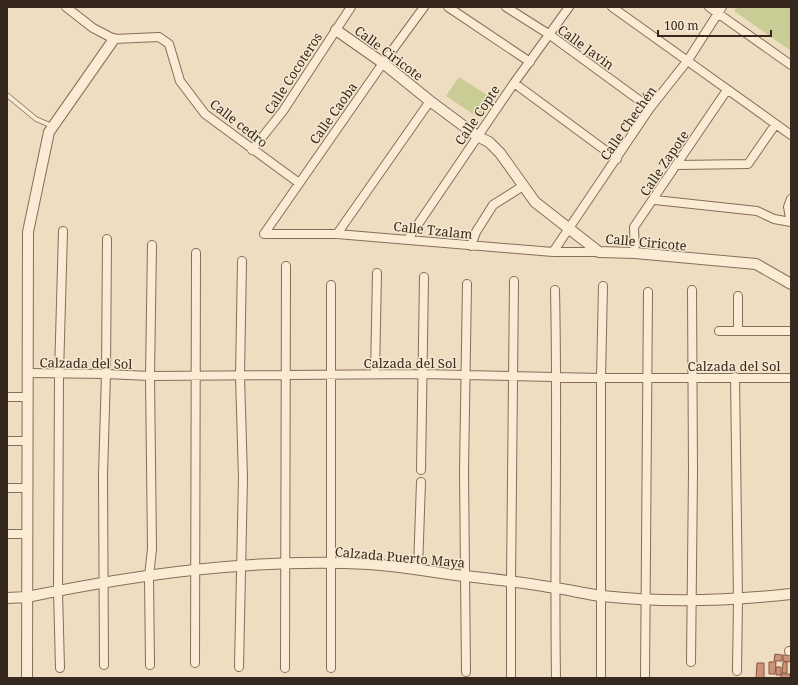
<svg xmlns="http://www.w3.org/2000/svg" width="798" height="685" viewBox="0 0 798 685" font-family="'Noto Serif',serif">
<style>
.green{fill:#cacc95}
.building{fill:#cc9377;stroke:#87553f}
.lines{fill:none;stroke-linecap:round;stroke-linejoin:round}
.service-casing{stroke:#876e59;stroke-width:5.5}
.minor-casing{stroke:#876e59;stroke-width:10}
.tertiary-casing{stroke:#876e59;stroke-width:12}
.service{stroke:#f9ebd4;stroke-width:4}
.minor{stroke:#f9ebd4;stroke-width:8}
.tertiary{stroke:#f9ebd4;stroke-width:10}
.labels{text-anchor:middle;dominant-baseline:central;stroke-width:3;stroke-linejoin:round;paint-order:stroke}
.street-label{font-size:13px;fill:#37281d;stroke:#f5e8d1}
</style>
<rect width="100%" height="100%" fill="#eeddc1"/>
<!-- green -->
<path class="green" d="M737 7H791V51L734 11Z
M459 77 492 98 479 118 446 96Z"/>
<!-- building -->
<path class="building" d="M775 654 782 655V661H774Z
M783 655H791V662L783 661Z
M769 662H776L775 674H769Z
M783 662H787V673H782Z
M757 663H764V678H756Z
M776 667H781V675H776Z
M781 674H790V678H781Z"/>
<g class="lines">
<defs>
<path id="service" d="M7 95 36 119 52 126"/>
<path id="minor" d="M66 7 93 28 114 39 159 37 169 44 180 81 205 114 299 183
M448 7 530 62
M506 7 550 35 650 108
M612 7 791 135
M709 7 791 65
M514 83 617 159
M252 150 283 111 351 7
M677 165 748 164 775 125
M655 200 757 211 774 219 791 222
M791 222 788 207 791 199
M264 234H337L553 252H599
M264 234 383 63 424 7
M337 234 430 101
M408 239 514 83 569 7
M471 246 476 232 493 205 523 186
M553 252 650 108 688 60 722 7
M635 253 634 227 727 90
M555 290C558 419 554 549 556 678
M738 330V296
M719 331H791
M29 373 106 374 150 376 422 374 601 378H791
M375 374 377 273
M735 377 738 600 737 671
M7 397H28
M7 441H28
M421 470 424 277
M7 488H28
M7 534H28
M418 569 421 482
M789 651H791
M691 662 693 472 692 290
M195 663C196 526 195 389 196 253
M104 665 103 475 106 374 107 239
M150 665 149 576 152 549 150 376 152 245
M239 667 243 478 240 376 242 261
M60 668 58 591 59 374 63 231
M285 668 286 266
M331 668V285
M466 672 464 471 467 284
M511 678V581L514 281
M601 678V378L603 286
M645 678 648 292"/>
<path id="tertiary" d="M336 30 383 63 430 101 477 136 489 142 500 153 535 202 599 252 635 253 756 264 791 284
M7 598 27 597C139 574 254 558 369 564 401 566 432 572 464 576 493 579 521 582 549 587 567 589 584 594 602 596 666 603 727 601 791 594
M27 678 28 232 49 132 114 39"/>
</defs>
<!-- service casing -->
<use href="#service" class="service-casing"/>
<!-- minor casing -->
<use href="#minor" class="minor-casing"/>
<!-- tertiary casing -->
<use href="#tertiary" class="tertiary-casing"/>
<!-- service -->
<use href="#service" class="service"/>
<!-- minor -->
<use href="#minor" class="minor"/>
<!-- tertiary -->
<use href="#tertiary" class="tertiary"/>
</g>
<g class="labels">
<!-- street labels -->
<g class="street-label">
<text transform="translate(586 47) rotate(36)">Calle Javin</text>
<text transform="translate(389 53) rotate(37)">Calle Ciricote</text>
<text transform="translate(293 73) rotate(-57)">Calle Cocoteros</text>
<text transform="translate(333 113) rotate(-55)">Calle Caoba</text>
<text transform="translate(477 115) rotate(-56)">Calle Copte</text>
<text transform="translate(239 123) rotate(38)">Calle cedro</text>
<text transform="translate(628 123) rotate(-55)">Calle Chechén</text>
<text transform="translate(664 163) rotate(-56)">Calle Zapote</text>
<text transform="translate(433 230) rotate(6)">Calle Tzalam</text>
<text transform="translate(646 242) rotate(5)">Calle Ciricote</text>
<text transform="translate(86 363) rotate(1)">Calzada del Sol</text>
<text x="410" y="363">Calzada del Sol</text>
<text x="734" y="366">Calzada del Sol</text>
<text transform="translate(400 557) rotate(5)">Calzada Puerto Maya</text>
</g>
</g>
<!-- border -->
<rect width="798" height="685" fill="none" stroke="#37281d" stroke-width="16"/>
<!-- scale -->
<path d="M658 30v6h113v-6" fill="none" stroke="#37281d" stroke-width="2"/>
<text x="664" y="30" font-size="12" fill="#37281d" stroke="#f5e8d1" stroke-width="3" paint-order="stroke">100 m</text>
</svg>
